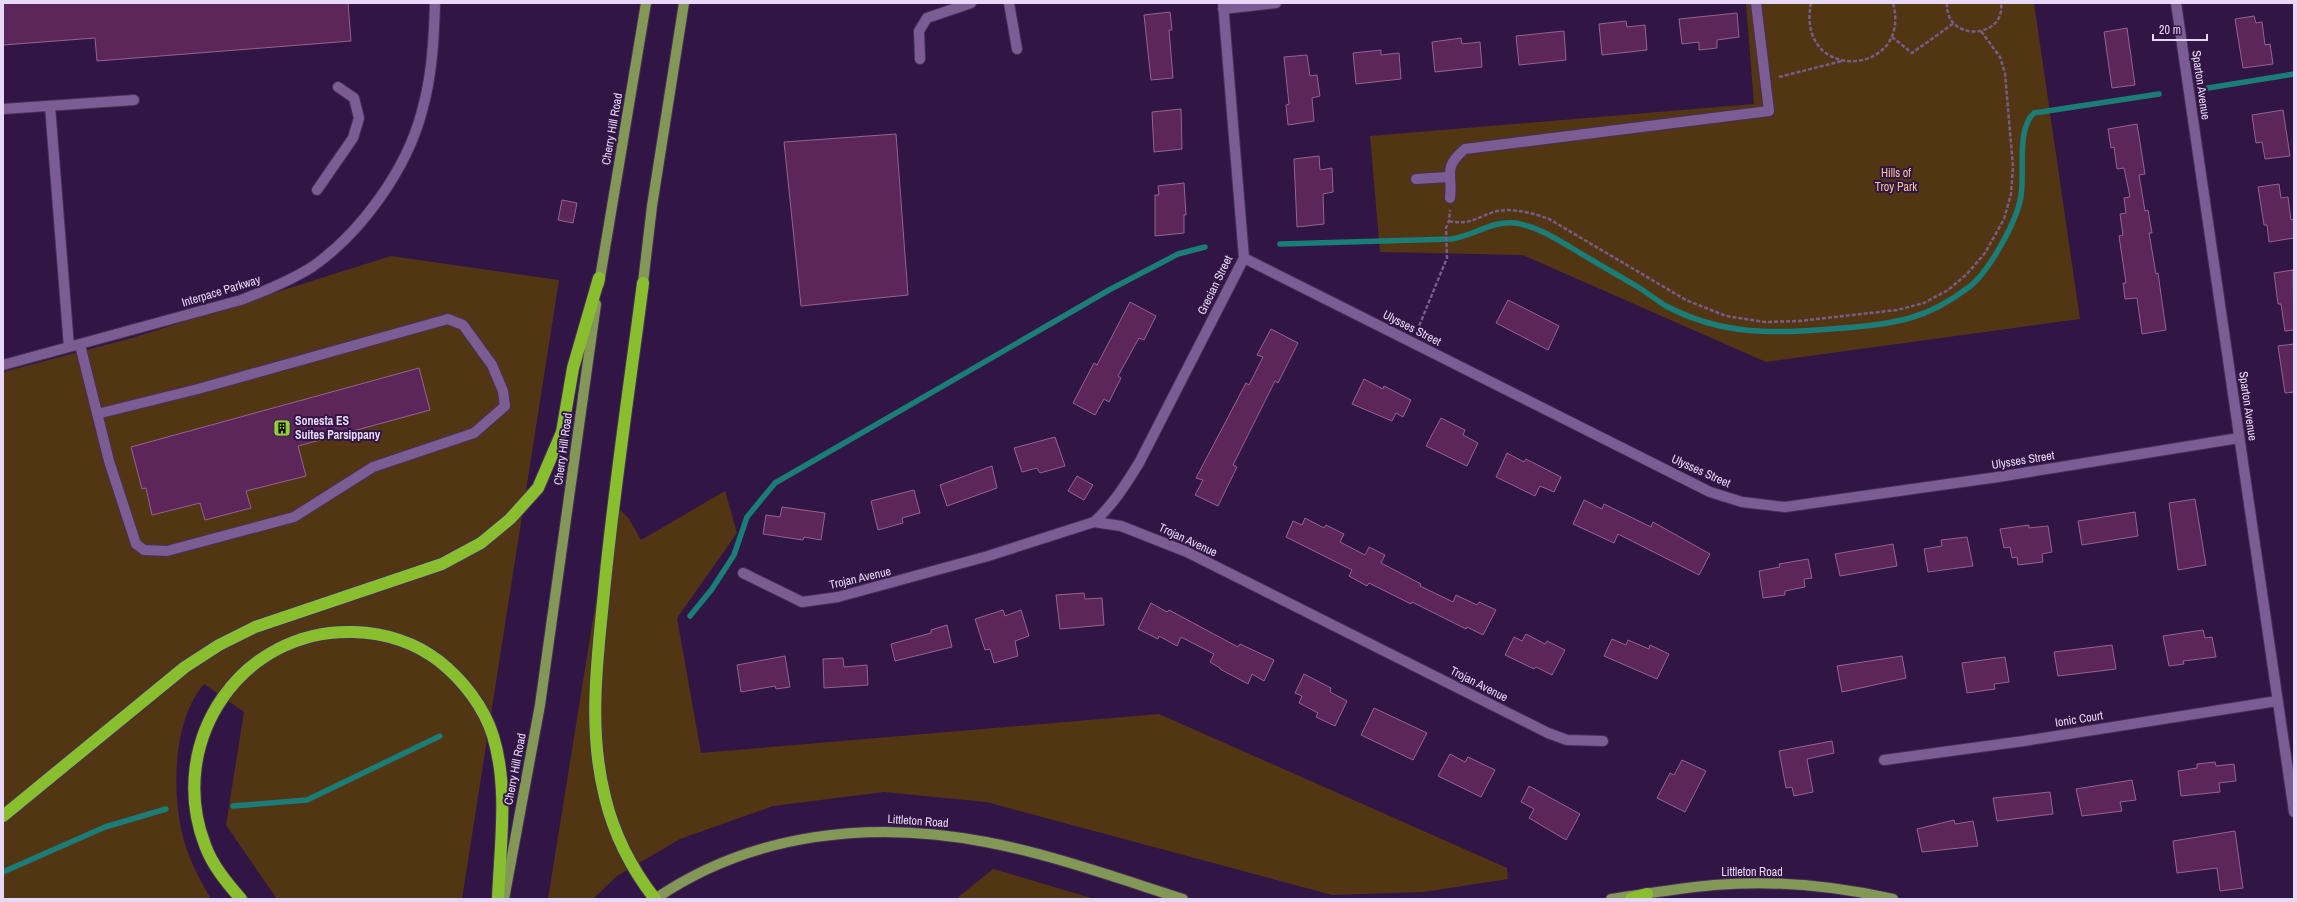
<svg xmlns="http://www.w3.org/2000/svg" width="2297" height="902" viewBox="0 0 2297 902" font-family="'Archivo Narrow',sans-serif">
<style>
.green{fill:#523614}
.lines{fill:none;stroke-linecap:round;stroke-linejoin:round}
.stream{stroke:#1b7d77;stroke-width:5.5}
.building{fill:#5c265b;stroke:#936391}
.minor-casing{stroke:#473057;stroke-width:12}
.major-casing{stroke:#473057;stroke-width:12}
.highway-casing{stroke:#473057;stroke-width:14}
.path{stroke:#755d87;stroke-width:2.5;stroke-dasharray:4 2;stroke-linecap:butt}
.minor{stroke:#7b5d94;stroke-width:10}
.major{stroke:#839857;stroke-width:10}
.highway{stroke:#89bf2e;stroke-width:12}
.labels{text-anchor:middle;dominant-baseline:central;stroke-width:4;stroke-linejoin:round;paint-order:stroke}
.street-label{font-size:12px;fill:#e8d8f7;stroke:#311545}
.park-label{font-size:12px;fill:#f5c796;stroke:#311545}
.poi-label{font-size:12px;font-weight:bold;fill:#e8d8f7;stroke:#311545;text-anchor:start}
</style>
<rect width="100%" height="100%" fill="#311545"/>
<!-- green -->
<path class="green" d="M1746 3H2034L2080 319 1766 362 1523 255 1380 252 1370 136 1754 104Z
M391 256 559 280 462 899H277L226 825 244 712 204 684C171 722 171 801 186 847 192 865 201 882 211 899L3 898V372L132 338Z
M725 491 737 533 677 618 701 753 1159 714 1507 868 1508 879 1423 892 1332 895 986 802 884 792 773 806 680 839 617 876 593 899H548L612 501 629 519 641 540Z
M993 869 1095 899H956Z"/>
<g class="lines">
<!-- stream -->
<path class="stream" d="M2208 88 2294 74
M1280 244 1451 239C1473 236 1493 220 1515 223 1535 226 1553 237 1570 247 1593 261 1616 274 1638 287 1648 293 1657 301 1666 306 1721 335 1772 334 1831 329 1857 327 1885 325 1910 318 1931 312 1952 300 1969 287 1989 272 2017 221 2021 196 2025 173 2016 129 2034 113L2159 94
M690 616 712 589 734 555 747 517 775 483 1109 290 1178 254 1205 247
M233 806 307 800 440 736
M3 872 105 827 166 809"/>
</g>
<!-- building -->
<path class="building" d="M3 3H348L351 41 97 61 95 38 3 45Z
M1170 12 1172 30H1169L1173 78 1151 80 1144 15Z
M1737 13 1739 37 1717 40V48L1699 50V42L1682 44 1679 19Z
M2254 16 2256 23 2262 22 2265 45 2270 44 2273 64 2243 68 2235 19Z
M1626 21 1627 27 1645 25 1647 50 1602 55 1599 24Z
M2127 28 2135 85 2112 88 2104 32Z
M1564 31 1566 60 1519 65 1516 36Z
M1461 38 1462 44 1480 42 1482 67 1435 72 1432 42Z
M1381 50V55L1399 53 1401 79 1356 84 1353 53Z
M1307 55 1310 76 1317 75 1320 96 1312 98 1314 121 1288 125 1286 105 1289 104 1284 57Z
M1181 109 1182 149 1154 152 1152 112Z
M2283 110 2290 156 2265 159 2262 142 2256 143 2252 115Z
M2137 124 2145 174 2139 175 2145 211 2148 210 2152 233H2149L2156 274 2158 273 2166 330 2142 334 2137 298 2125 299 2123 283H2126L2119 236 2123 235 2120 214 2126 213 2124 198 2130 197 2124 168 2117 169 2114 147 2111 148 2108 129Z
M896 134 908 295 801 306 784 142Z
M1319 156 1320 170 1332 168 1333 192 1323 194 1324 224 1297 227 1294 159Z
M1184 183 1186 215H1184V233L1155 236V195H1159L1158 186Z
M2279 184 2281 198 2288 197 2291 220 2294 219V238L2269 242 2267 225H2264L2258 187Z
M562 200 577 203 573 223 558 220Z
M2293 270 2294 330 2285 331 2281 304H2278L2274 273Z
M1508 300 1559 326 1548 350 1496 323Z
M1130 302 1156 316 1144 340 1139 338 1118 376 1121 378 1109 402 1104 399 1095 415 1073 403 1094 363 1097 365Z
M1271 329 1298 343 1278 383 1275 381 1233 465 1237 467 1218 506 1195 495 1203 480 1196 478 1246 383 1249 385 1263 357 1257 355Z
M2294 344V392L2285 393 2278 346Z
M419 368 430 410 298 446 306 476 246 491 251 508 205 520 200 503 152 515 146 488 142 489 131 447Z
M1364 379 1383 389 1384 386 1411 400 1403 417 1396 413 1392 421 1352 404Z
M1441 418 1465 430 1463 435 1478 443 1467 466 1426 446Z
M1055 437 1065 466 1040 473 1037 468 1022 472 1014 448Z
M1507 453 1524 462 1526 459 1561 477 1554 492 1540 486 1535 496 1496 477Z
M992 466 997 488 947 506 940 485Z
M1077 476 1093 485 1084 500 1068 491Z
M914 490 920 513 902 518 903 523 878 530 871 501Z
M2195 499 2206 565 2178 570 2169 503Z
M1584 500 1602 509 1604 504 1651 527 1653 522 1710 554 1699 575 1618 534 1614 543 1573 524Z
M782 507 825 513 821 540 804 537 803 540 763 534 766 515 780 517Z
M2135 512 2138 536 2082 545 2078 521Z
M1305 518 1324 528 1326 525 1344 534 1340 542 1365 555 1369 547 1385 555 1381 563 1421 584 1420 586 1453 602 1456 595 1477 605 1479 602 1496 610 1483 635 1467 627 1466 629 1412 602 1411 604 1369 583 1367 586 1349 576 1352 570 1286 537 1293 521 1302 525Z
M2029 525V528L2048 526 2052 552 2042 554 2043 562 2018 565 2017 557 2012 558 2010 547 2004 548 2000 529Z
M1967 537 1973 566 1928 572 1924 549 1942 546 1941 540Z
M1893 544 1897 566 1840 576 1835 554Z
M1808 559 1812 578 1804 579 1805 587 1785 591V595L1763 598 1759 571 1780 567 1779 564Z
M1084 593 1085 599 1102 598 1104 625 1060 629 1056 595Z
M1151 603 1167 612 1169 610 1238 647 1240 644 1274 660 1264 681 1252 674 1248 684 1220 669V668L1210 662 1214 654 1181 637 1177 646 1159 636 1158 639 1138 629Z
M1003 610 1005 616 1021 610 1029 636 1015 641 1018 656 994 663 990 649 985 650 975 619Z
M947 625 952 647 895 661 891 644 931 633V630Z
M2203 630 2205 638 2212 637 2216 657 2183 661 2184 664 2169 666 2163 636Z
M1526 634 1545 644 1547 641 1565 650 1552 675 1536 667 1534 669 1505 655 1514 637 1522 641Z
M1612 639 1626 645 1628 640 1649 649 1650 645 1669 654 1657 679 1604 656Z
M2112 645 2116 669 2058 676 2054 652Z
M785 656 790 687 776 689 775 686 741 692 737 665Z
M1902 656 1906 678 1842 692 1837 666Z
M2005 657 2009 682 1994 684 1995 689 1967 693 1962 663Z
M843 658 844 667 867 665 868 685 824 688 823 659Z
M1304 674 1331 688 1330 692 1347 701 1335 726 1316 717 1318 713 1299 703 1302 696 1295 693Z
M1374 708 1427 733 1413 760 1361 735Z
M1832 741 1834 753 1807 759 1813 792 1794 796 1792 787 1786 788 1779 751Z
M1450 754 1465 762 1468 757 1495 770 1481 797 1438 776Z
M1682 760 1706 771 1685 812 1657 798 1670 773 1674 775Z
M2215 762 2216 766 2234 764 2236 781 2219 783 2220 792 2181 796 2178 771 2197 768V764Z
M2132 780 2136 800 2120 802 2122 811 2082 816 2076 789Z
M1529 786 1580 814 1566 840 1529 818 1534 809 1521 802Z
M2050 792 2053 814 1997 821 1993 798Z
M1954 820 1955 824 1973 821 1978 846 1922 852 1917 829Z
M2235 831 2243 888 2220 891 2217 868 2177 873 2173 841Z"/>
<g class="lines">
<defs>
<path id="minor" d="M1009 3 1017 49
M2176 3 2294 812
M1223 9 1276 3
M920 59 919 31 927 18 971 3
M50 106 69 347
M3 109 134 100
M1416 179 1448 177
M317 190 353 138 359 118 354 98 338 87
M1450 198C1453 174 1442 168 1465 149L1769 111 1756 3
M1244 258 1710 492 1742 502 1785 507 1998 477 2239 438
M80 345 109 461 136 544 144 550 167 551 294 517 373 467 474 433 505 406 503 391 492 365 463 325 448 319 198 389 97 414
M3 365 241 300C265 291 290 281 312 267 361 233 407 169 422 111 432 76 434 39 435 3
M1094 522C1113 505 1126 484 1139 463L1244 258 1223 3
M743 573 802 602 838 597 988 556 1094 522 1121 526 1187 552 1548 733 1567 740 1603 741
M1884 760 2024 741 2277 701"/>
<path id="major" d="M643 283 652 206 684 3
M599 284 646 3
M504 899 540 705 596 304
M655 899C753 832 872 820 986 842 1050 854 1120 879 1183 899
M1611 899C1645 894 1680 888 1714 885 1773 880 1835 886 1893 899"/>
<path id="highway" d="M643 283C630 383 615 482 605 582 598 654 587 726 605 797 614 835 631 868 655 899
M3 816 185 667 219 645 255 627 442 564 481 543 510 519 538 488 562 432 573 368 599 278
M241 899C227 883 212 865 205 845 165 741 242 628 354 632 385 633 414 642 439 661 463 680 484 707 493 736 509 788 500 846 498 899
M1631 899 1647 894"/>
</defs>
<!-- minor casing -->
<use href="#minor" class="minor-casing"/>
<!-- major casing -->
<use href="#major" class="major-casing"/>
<!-- highway casing -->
<use href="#highway" class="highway-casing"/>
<!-- path -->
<path class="path" d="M1811 3C1795 84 1913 77 1893 3
M1947 3C1945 43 2006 39 2001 3
M1892 37 1912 53 1954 23
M1779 77 1842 61
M1449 221C1471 226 1478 216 1497 211 1514 208 1533 213 1549 219L1686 300 1726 316 1765 322 1799 321 1897 310 1924 303 1948 290 1967 274 1985 253 2004 219 2011 194 2013 167 2005 73 2000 57 1981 31
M1417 331 1447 258 1446 228 1449 221 1450 210"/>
<!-- minor -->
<use href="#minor" class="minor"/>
<!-- major -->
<use href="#major" class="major"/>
<!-- highway -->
<use href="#highway" class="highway"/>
</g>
<!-- icons -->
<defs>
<symbol id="building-square" viewBox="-11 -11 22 22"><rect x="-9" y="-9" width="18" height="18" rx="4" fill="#95cc3b" stroke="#311545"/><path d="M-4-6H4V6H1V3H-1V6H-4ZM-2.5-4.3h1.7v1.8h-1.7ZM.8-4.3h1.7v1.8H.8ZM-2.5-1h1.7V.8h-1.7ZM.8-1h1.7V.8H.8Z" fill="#111"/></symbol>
</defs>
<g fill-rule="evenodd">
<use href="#building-square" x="272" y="418" width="20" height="20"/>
</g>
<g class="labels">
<!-- street labels -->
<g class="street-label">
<text transform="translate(2201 85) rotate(82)">Sparton Avenue</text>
<text transform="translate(612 129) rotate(-80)">Cherry Hill Road</text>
<text transform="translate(1215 285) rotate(-64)">Grecian Street</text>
<text transform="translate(221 291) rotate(-17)">Interpace Parkway</text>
<text transform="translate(1412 328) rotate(27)">Ulysses Street</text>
<text transform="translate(2248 406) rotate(82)">Sparton Avenue</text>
<text transform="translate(563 449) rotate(-82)">Cherry Hill Road</text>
<text transform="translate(2023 460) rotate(-9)">Ulysses Street</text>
<text transform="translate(1701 471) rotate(24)">Ulysses Street</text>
<text transform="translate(1188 540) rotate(25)">Trojan Avenue</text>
<text transform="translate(860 578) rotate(-13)">Trojan Avenue</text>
<text transform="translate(1479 684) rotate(27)">Trojan Avenue</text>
<text transform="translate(2079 719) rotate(-9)">Ionic Court</text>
<text transform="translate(515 769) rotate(-79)">Cherry Hill Road</text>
<text transform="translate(918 821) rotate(4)">Littleton Road</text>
<text x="1752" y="872">Littleton Road</text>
</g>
<!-- park labels -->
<g class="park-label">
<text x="1896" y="173">Hills of<tspan x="1896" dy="14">Troy Park</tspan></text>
</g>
<!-- poi labels -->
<g class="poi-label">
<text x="295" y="421">Sonesta ES<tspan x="295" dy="14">Suites Parsippany</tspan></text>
</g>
</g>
<!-- border -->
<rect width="2297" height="902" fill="none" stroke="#e8d8f7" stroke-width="8"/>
<!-- scale -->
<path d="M2153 34v6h54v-6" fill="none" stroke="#e8d8f7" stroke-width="2"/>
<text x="2159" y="34" font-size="12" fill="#e8d8f7" stroke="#311545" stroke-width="3" paint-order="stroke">20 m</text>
</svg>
